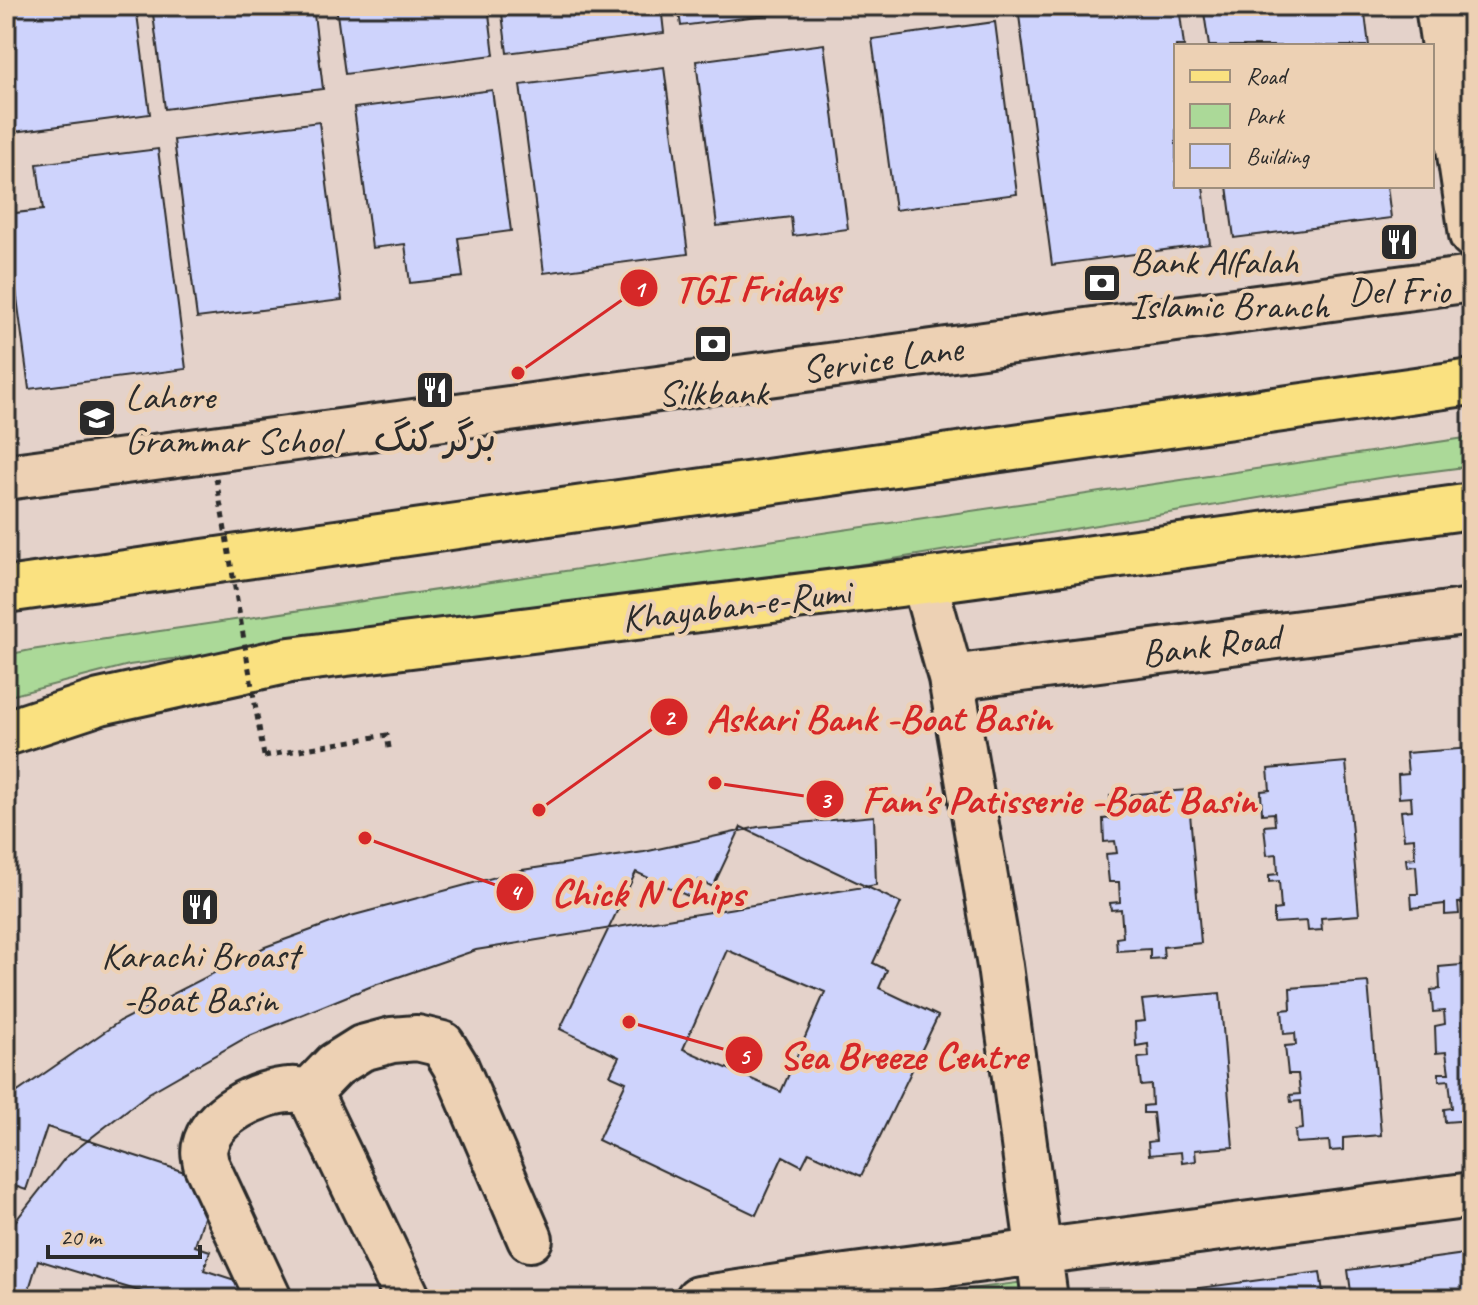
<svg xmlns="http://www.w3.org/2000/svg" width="1478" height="1305" viewBox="0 0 1478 1305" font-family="Caveat,'Playpen Sans Arabic',sans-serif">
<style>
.green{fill:#abd998;stroke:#6b8262;stroke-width:2}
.building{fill:#ced3fc;stroke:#2b2b2b;stroke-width:2;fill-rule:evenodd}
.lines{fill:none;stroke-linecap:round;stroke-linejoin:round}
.minor-casing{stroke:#2b2b2b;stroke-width:50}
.major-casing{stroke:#2b2b2b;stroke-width:50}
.path{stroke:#2b2b2b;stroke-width:5;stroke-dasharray:6 6;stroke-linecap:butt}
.minor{stroke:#edd1b4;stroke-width:44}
.major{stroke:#fae180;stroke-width:44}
.path-bridge{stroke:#2b2b2b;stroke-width:5;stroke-dasharray:6 6;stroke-linecap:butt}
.labels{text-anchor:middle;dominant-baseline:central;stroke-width:8;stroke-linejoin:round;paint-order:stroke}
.poi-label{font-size:38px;fill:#2b2b2b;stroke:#edd1b4}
.street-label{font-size:38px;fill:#2b2b2b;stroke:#edd1b4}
.leader{fill:none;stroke:#d62828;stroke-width:3}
.callout-dot{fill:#d62828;stroke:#edd1b4;stroke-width:3}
.mark-label{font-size:24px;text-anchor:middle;font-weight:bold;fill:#fff}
.callout-label{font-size:40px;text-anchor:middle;font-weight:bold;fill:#d62828;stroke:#edd1b4;stroke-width:8;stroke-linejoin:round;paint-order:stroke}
</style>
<rect width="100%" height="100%" fill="#e4d2ca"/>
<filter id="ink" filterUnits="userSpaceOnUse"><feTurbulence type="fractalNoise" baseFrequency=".0125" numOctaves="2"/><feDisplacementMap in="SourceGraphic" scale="16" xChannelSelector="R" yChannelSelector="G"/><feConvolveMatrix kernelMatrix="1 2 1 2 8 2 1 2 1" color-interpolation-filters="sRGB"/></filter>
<g filter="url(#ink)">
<!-- green -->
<path class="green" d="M1472 437V466L1379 478 827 570 129 665 6 697V655L31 650Z
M1024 1282 1026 1299H893Z"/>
<!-- building -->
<path class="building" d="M6 6H136L150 114 6 133Z
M152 6H313L323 89 165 109Z
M336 6H488L494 55 345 74Z
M501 6H661L664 33 507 53Z
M678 6H818V8L681 26Z
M1035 6H1179L1184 46H1176V186H1203L1210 244 1052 265 1018 8Z
M1203 6H1364L1369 46H1209Z
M995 22 1017 194 895 210 872 39Z
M824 44 848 229 793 236 791 217 717 226 696 61Z
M664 67 688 254 544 273 520 85Z
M492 90 511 231 458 238 463 277 410 283 405 244 372 248 354 108Z
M319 122 342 300 197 318 174 140Z
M158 149 186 369 29 389 6 214 43 210 37 164Z
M1227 186H1387L1391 218 1234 238Z
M1472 748V902L1458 903 1459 914 1445 915V904L1412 908 1411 894H1418L1416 866 1407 867 1406 859 1415 858 1414 838 1404 839 1401 811 1412 810 1411 797 1399 798 1398 775 1408 774 1406 753Z
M1346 762 1359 915 1321 918 1322 930 1308 931 1307 921 1274 923V910L1281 909 1279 881 1269 882V875L1278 874 1277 854 1267 855 1264 826 1275 825 1274 813 1262 814 1261 791 1270 790 1268 769Z
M1188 790 1201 943 1163 947 1164 958 1150 959V949L1117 951 1116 938 1123 937 1121 909 1111 910 1110 903 1120 902 1119 882H1109L1106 854 1117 853 1115 841 1104 842 1103 819 1112 818 1110 796Z
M874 816 876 885 476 950 372 986 247 1037 149 1093 65 1158 6 1233V1100L120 1021 265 947 347 917 522 870 644 852 758 827Z
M741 827 901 903 873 963 887 970 879 988 938 1016 861 1176 809 1152 802 1166 783 1156 756 1215 598 1140 626 1082 610 1075 619 1057 560 1029 636 872 690 897 699 880 713 887ZM727 950 825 992 781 1092 683 1049Z
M1472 964V1120L1445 1122 1444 1109 1452 1108 1449 1080 1439 1081V1073H1449L1446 1052 1436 1053 1435 1026 1445 1024 1444 1011 1433 1012 1431 990 1440 989 1439 967Z
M1368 982 1381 1135 1343 1138V1150L1330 1151 1329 1141 1296 1143 1295 1130 1303 1129 1301 1101 1291 1102 1290 1095 1300 1094 1298 1074H1288L1285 1046 1296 1045 1295 1033 1284 1034 1282 1010 1291 1009 1290 988Z
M1220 993 1233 1147 1195 1150 1196 1161 1182 1163 1181 1152 1149 1155 1148 1142 1156 1141 1153 1113H1143V1106L1152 1105 1151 1085 1141 1086 1138 1058 1149 1057 1148 1044 1136 1046 1135 1022 1145 1021 1142 1000Z
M47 1127 215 1182 195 1246 210 1251 204 1270 266 1290 263 1299H139L142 1292 38 1260 26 1299H6V1202L12 1185 26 1190Z
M1472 1253V1299H1352L1348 1270Z
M1320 1272 1324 1299H1177L1176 1291Z"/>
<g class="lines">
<defs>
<path id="minor" d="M1438 6 1472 235
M6 477 1472 279
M924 581 951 678 1000 966 1045 1299
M951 678 1472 611
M309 1092 335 1065 362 1048 392 1040 417 1038 442 1044 455 1065 530 1239
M269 1299 206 1164C205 1158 203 1151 205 1146 212 1114 260 1091 290 1090 296 1089 303 1091 309 1092L408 1299
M698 1299 831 1279 1472 1195"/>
<path id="major" d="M6 590 1472 382
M6 733 100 702 290 660 924 581 1472 506"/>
</defs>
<!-- minor casing -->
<use href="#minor" class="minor-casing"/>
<!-- major casing -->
<use href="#major" class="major-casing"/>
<!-- path -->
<path class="path" d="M264 756 387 735 390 754"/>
<!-- minor -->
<use href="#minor" class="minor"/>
<!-- major -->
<use href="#major" class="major"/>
<!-- path-bridge -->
<path class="path-bridge" d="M216 478 264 756"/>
</g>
</g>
<!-- icons -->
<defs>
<symbol id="restaurant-square" viewBox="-11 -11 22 22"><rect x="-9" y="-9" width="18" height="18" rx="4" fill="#2b2b2b" stroke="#edd1b4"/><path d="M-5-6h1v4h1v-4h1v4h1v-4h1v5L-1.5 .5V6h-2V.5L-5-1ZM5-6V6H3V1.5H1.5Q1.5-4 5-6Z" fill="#fff"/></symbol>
<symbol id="bank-square" viewBox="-11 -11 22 22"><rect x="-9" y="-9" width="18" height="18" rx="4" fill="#2b2b2b" stroke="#edd1b4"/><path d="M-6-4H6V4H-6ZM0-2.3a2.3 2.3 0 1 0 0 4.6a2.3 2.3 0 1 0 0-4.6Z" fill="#fff"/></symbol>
<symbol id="school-square" viewBox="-11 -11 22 22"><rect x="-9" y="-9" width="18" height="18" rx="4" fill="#2b2b2b" stroke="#edd1b4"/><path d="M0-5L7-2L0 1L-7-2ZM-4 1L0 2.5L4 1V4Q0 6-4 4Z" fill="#fff"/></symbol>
</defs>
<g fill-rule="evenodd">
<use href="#restaurant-square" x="1377" y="220" width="44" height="44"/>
<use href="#bank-square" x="1080" y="261" width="44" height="44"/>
<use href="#bank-square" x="691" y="322" width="44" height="44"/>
<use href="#restaurant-square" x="413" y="368" width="44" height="44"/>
<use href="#school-square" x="75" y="396" width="44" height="44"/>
<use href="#restaurant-square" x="178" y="885" width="44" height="44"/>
</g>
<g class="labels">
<!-- poi labels -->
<g class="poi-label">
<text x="1130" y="261" text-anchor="start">Bank Alfalah<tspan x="1130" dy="44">Islamic Branch</tspan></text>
<text x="1399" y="290">Del Frio</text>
<text x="713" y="392">Silkbank</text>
<text x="125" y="396" text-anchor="start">Lahore<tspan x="125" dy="44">Grammar School</tspan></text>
<text x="435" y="438">برگر کنگ</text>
<text x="200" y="955">Karachi Broast<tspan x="200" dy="44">-Boat Basin</tspan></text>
</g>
<!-- street labels -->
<g class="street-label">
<text transform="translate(882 359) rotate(-8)">Service Lane</text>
<text transform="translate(736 605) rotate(-7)">Khayaban-e-Rumi</text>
<text transform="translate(1211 645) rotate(-7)">Bank Road</text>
</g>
</g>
<!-- callouts -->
<path class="leader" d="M518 373L639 288M539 810L669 717M715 783L825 799M365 838L515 892M629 1022L744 1055"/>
<g class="callout-dot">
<circle cx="518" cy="373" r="8"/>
<circle cx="539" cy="810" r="8"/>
<circle cx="715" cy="783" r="8"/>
<circle cx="365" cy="838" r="8"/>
<circle cx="629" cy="1022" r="8"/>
<circle cx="639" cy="288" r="20"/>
<circle cx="669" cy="717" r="20"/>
<circle cx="825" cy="799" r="20"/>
<circle cx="515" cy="892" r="20"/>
<circle cx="744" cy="1055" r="20"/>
</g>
<g class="mark-label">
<text x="639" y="297">1</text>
<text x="669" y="725">2</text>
<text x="825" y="808">3</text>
<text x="515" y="900">4</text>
<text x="744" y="1064">5</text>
</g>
<g class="callout-label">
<text x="757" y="302">TGI Fridays</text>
<text x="879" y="731">Askari Bank -Boat Basin</text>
<text x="1059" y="813">Fam's Patisserie -Boat Basin</text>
<text x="648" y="906">Chick N Chips</text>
<text x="903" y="1069">Sea Breeze Centre</text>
</g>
<!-- margin -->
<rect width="1478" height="1305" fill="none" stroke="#edd1b4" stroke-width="32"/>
<rect x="16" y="16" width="1446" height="1273" fill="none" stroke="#2b2b2b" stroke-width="3" filter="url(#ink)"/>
<!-- legend -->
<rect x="1174" y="44" width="260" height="144" fill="#edd1b4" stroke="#9f8f7d" stroke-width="2"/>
<rect x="1190" y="70" width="40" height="12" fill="#fae180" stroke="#9f8f7d" stroke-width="2"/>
<text x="1246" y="84" font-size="24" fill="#2b2b2b">Road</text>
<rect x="1190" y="104" width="40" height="24" fill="#abd998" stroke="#9f8f7d" stroke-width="2"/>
<text x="1246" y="124" font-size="24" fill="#2b2b2b">Park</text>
<rect x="1190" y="144" width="40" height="24" fill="#ced3fc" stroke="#9f8f7d" stroke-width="2"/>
<text x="1246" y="164" font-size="24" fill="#2b2b2b">Building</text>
<!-- scale -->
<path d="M48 1245v12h152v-12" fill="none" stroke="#2b2b2b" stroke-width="4"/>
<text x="60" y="1245" font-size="24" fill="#2b2b2b" stroke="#edd1b4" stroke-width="6" paint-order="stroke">20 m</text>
</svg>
